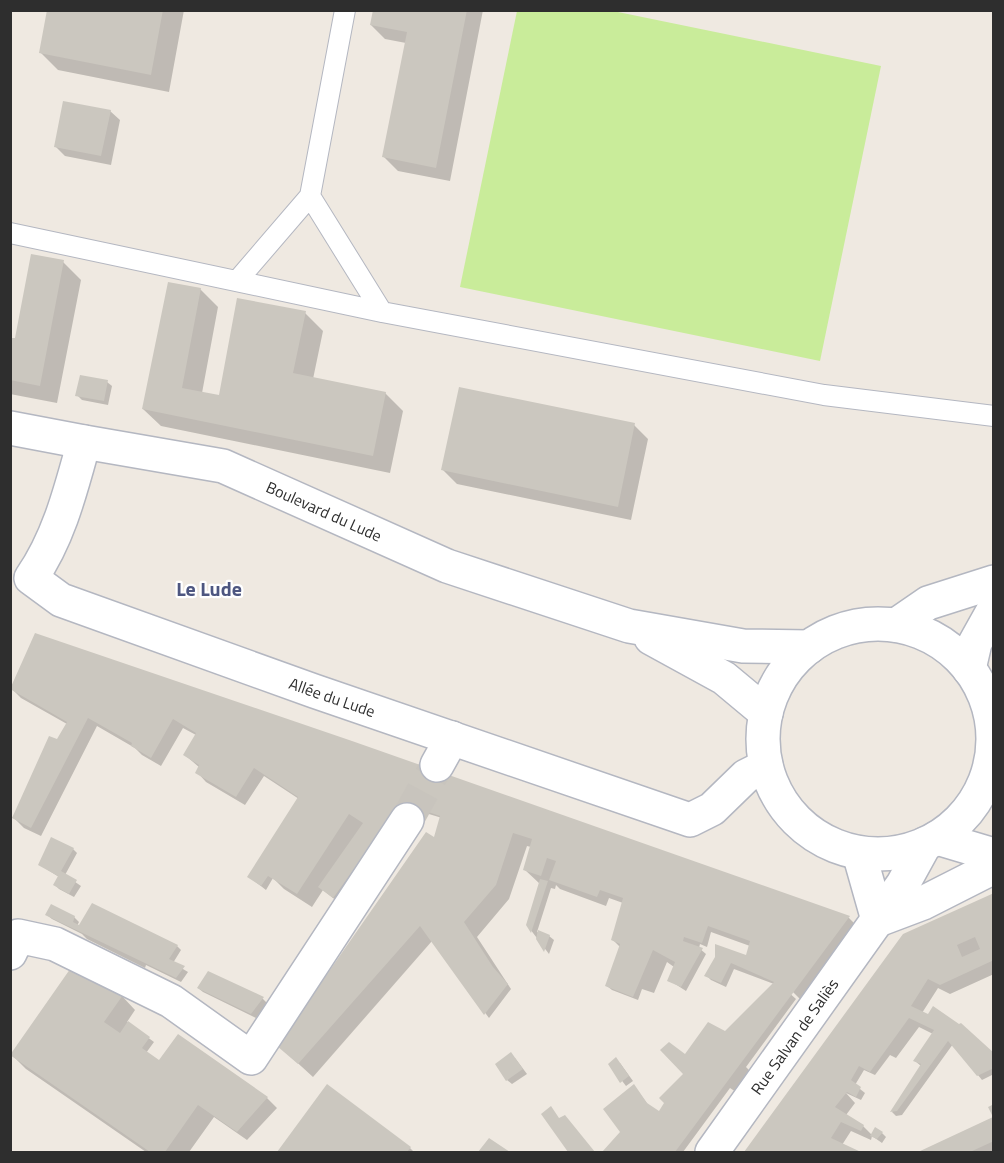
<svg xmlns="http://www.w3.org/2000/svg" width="1004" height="1163" viewBox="0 0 1004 1163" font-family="'Titillium Web',sans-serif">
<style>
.pitch{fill:#c9ec9a}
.shadow{fill:#0003}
.building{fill:#cbc7bf;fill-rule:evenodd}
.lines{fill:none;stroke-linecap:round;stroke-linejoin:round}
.minor-tunnel{stroke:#c8c4bd;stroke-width:33;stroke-dasharray:33 16;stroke-linecap:butt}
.service-casing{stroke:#b4b7c1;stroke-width:22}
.minor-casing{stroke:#b4b7c1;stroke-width:36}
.secondary-casing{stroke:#b4b7c1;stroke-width:36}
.service{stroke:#fff;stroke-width:20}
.minor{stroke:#fff;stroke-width:33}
.secondary{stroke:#fff;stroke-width:33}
.labels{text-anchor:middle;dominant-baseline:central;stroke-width:4.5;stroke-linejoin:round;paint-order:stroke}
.street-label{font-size:16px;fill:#2e2e2e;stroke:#fff}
.quarter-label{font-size:20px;font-weight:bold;fill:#4d5680;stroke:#fff}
</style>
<rect width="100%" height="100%" fill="#efe9e1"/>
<!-- pitch -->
<path class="pitch" d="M517 11H613L881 66 820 361 460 287Z"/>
<!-- shadow -->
<path class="shadow" d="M49 10H184L169 92 58 70 40 52Z
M374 10H483L450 181 398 171 384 157 406 43 385 39 371 25Z
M110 111 120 120 111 165 65 156 56 147Z
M63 262 81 280 57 403 10 394V339L16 340Z
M200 289 218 307 202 393 220 397 305 313 323 331 313 379 385 393 403 411 390 473 161 426 143 409Z
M107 382 112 386 108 405 82 400 77 395Z
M634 425 648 439 631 520 457 484 443 470Z
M36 635 849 918 858 927 803 1002 788 987 786 990 796 999 746 1067 751 1072 736 1092 730 1088 683 1152H604L622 1132 634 1086 649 1106 659 1113 686 1074 685 1056 726 1033 774 984 734 969 726 987 711 980 706 975 715 959 747 957 750 946 711 932 707 947 700 944 699 948 706 954 686 991 669 980 674 967 667 962 654 993 642 989 638 1000 612 990 607 986 621 948 613 940 623 903 609 898 606 906 560 889 556 885 555 889 551 888 537 932 549 936 554 940 549 954 527 925 540 884 524 869 531 847 527 846 509 899 477 937 511 989 489 1018 432 941 313 1077 279 1046 435 840 442 818 419 811 338 902 323 890 312 907 284 889 273 878 266 890 249 877 299 799 264 776 245 805 206 782 197 772 200 768 185 755 196 735 183 728 161 766 142 755 135 748 97 726 41 836 24 828 14 818 67 724 21 698 11 688Z
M73 849 77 853 65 875 81 886 74 897 59 889 55 885 59 877 40 865Z
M994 895V974L950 994 938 988 922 1013 994 1055V1074L982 1080 953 1044 902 1115 896 1116 892 1112 921 1066 915 1061 933 1034 919 1027 896 1058 890 1055 875 1075 864 1070 855 1085 865 1093 861 1100 846 1093 855 1103 846 1115 863 1126 872 1135 876 1129 882 1133 886 1137 882 1143 872 1136 871 1140 851 1131 842 1145 857 1152H746L804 1073Z
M47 915 74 917 79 922 76 928 177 946 181 950 173 963 188 972 181 982 146 965 145 968 87 939 82 934 52 919Z
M208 973 263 999 267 1003 256 1018 203 992 198 988Z
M122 996 135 1010 127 1022 154 1042 146 1053 159 1063 197 1048 267 1098 277 1108 247 1140 214 1117 189 1152H146L26 1069 12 1055Z
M515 1058 527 1074 512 1084 507 1080Z
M620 1063 633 1081 626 1086 610 1065Z
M327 1086 410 1148 414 1152H279Z
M994 1119V1152H922Z"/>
<!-- building -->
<path class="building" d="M47 10H163L151 75 39 53Z
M373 10H467L436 168 382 157 407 32 370 25Z
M63 101 111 110 101 156 54 147Z
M31 254 64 260 40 386 10 380V338H15Z
M168 282 201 288 182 388 219 395 237 298 306 311 293 373 386 392 373 456 142 409Z
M80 375 108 380 104 401 75 396Z
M459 387 635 423 618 507 441 470Z
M35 633 352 741 850 916 675 1152H602L620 1132 603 1109 634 1084 647 1103 659 1111 664 1103 659 1098 683 1074 660 1050 669 1042 685 1054 708 1022 725 1031 774 982 731 963 721 983 704 976 715 957V944L746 955 750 941 708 926 702 943 684 937 683 941 703 948 681 987 667 981 675 962 653 950 633 997 605 986 620 944 611 940 623 898 600 890 597 897 549 880 556 861 547 858 541 876 523 870 532 839 513 833 496 885 464 922 493 967 508 984 484 1015 420 926 298 1064 277 1046 426 832 434 837 440 816 402 803 333 898 318 887 363 823 349 814 297 894 268 876 261 886 247 877 298 797 254 768 236 797 195 773 199 765 183 755 196 733 173 719 151 758 131 746 132 743 88 718 31 828 12 818 49 736 57 739 67 722 10 689Z
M51 837 74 848 61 871 77 880 69 894 53 885 58 876 38 865Z
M540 879 548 881 531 933 526 925Z
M994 893V960L940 985 928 979 911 1006 928 1014 933 1006 959 1024 961 1023 994 1053V1068L977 1076 948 1041 897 1111 890 1112 921 1064 913 1061 934 1030 909 1018 870 1072 859 1066 851 1080 861 1087 856 1097 847 1092 835 1107 864 1125 861 1131 841 1122 831 1138 861 1152H838L834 1151 833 1152H744L903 934ZM975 937 980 949 962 957 957 945Z
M92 903 178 945 169 959 185 966 176 978 45 915 51 904 75 916 73 922 79 925Z
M538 930 550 935 544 952 536 939Z
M75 962 123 995 104 1022 120 1033 128 1021 150 1037 142 1048 159 1060 178 1034 268 1097 237 1132 198 1105 165 1152H150L10 1055Z
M208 971 264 997 251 1014 197 988Z
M511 1052 523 1069 506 1081 495 1064Z
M616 1057 629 1076 620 1083 608 1064Z
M327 1084 411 1147 407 1152H277Z
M994 1104V1141L970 1152H918L993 1117 988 1107Z
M551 1106 559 1118 565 1115 595 1152H568L541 1114Z
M875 1127 883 1132 877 1139 870 1136Z
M489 1138 510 1152H478Z"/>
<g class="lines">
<!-- minor-tunnel -->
<path class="minor-tunnel" d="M407 820 437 765"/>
<defs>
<path id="service" d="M345 10 310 196 382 312
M10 233 382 312 824 395 994 416
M237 281 310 196
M990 717 994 719"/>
<g id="minor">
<path id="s1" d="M84 442C71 489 59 538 31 578L61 600 314 691 690 820 712 809 746 776 766 766"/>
<path d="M437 765 452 738"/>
<path d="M859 853 878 920"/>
<path d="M878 920 923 903 994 867"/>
<path d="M10 953 18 936 55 944 171 1001 251 1058 407 820"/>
<path id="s2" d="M712 1152 903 884 925 844"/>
</g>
<g id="secondary">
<path id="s3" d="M10 428 84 442 223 466 447 566 629 626 743 646 809 647"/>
<circle cx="878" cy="739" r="115"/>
<path d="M896 625 928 603 994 582"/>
<path d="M651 638 724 678 766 713"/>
<path d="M969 669 975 643 994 609"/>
<path d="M937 838 994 855"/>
</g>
</defs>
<!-- service casing -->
<use href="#service" class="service-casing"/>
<!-- minor casing -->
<use href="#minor" class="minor-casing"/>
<!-- secondary casing -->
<use href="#secondary" class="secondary-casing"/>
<!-- service -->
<use href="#service" class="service"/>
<!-- minor -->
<use href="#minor" class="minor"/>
<!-- secondary -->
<use href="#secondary" class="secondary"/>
</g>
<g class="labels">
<!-- street labels -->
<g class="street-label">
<text stroke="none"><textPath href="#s3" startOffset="327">Boulevard du Lude</textPath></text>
<text stroke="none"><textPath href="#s1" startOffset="472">Allée du Lude</textPath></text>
<text stroke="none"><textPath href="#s2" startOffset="142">Rue Salvan de Saliès</textPath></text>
</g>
<!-- quarter labels -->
<g class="quarter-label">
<text x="209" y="588">Le Lude</text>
</g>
</g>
<!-- border -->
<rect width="1004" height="1163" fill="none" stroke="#2e2e2e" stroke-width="24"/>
</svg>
